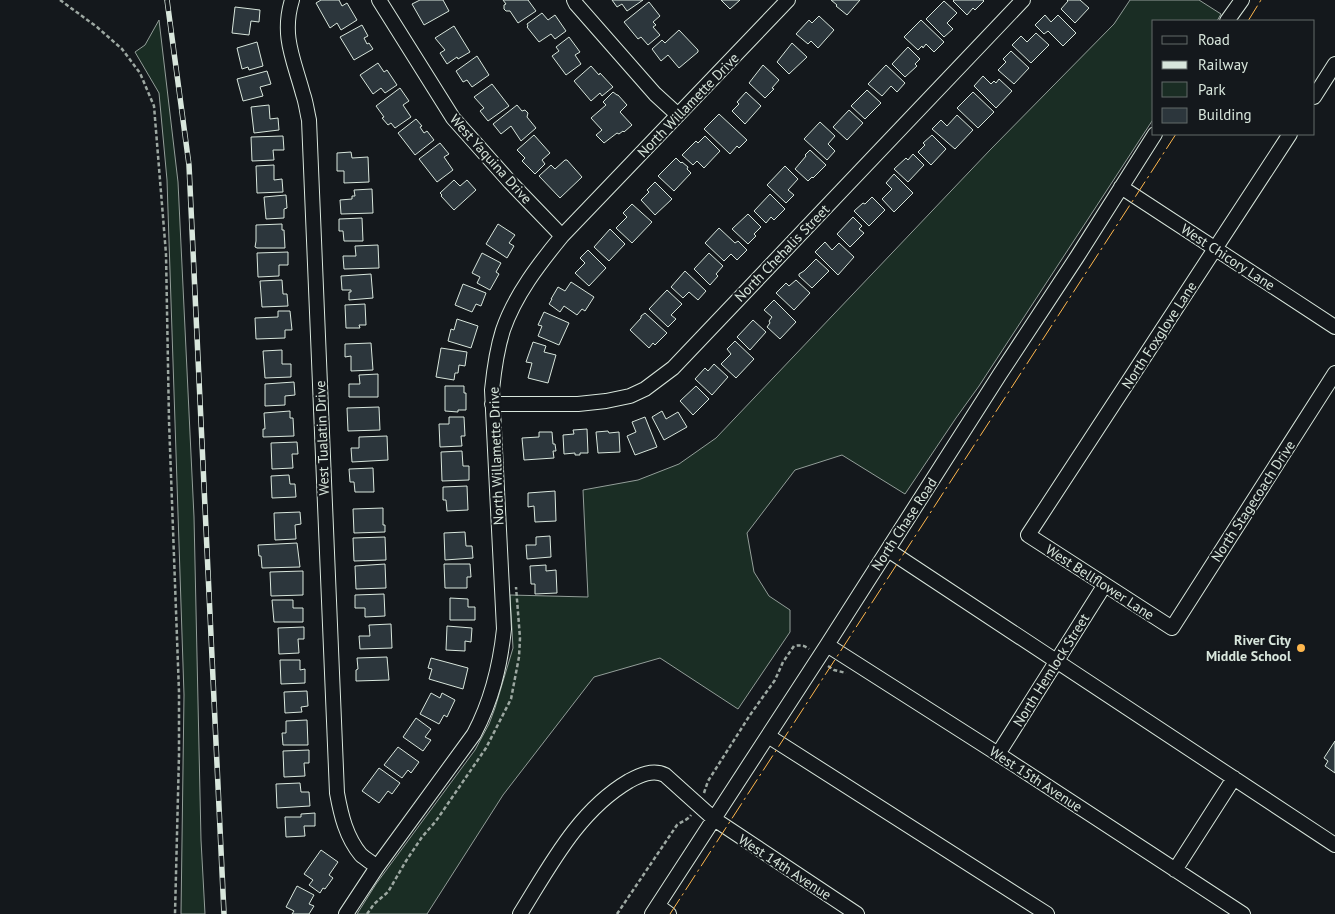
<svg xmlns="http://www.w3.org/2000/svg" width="1335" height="914" viewBox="0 0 1335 914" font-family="'PT Sans',sans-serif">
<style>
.green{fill:#1a2d24;stroke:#939e99}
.building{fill:#2c363c;stroke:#d8e6dc}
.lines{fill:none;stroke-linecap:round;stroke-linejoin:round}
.minor-casing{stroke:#d8e6dc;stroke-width:16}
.path{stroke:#9da8a2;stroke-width:2.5;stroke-dasharray:4 2.5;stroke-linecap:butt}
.minor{stroke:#14181c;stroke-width:14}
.rail-casing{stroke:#d8e6dc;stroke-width:5.5}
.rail{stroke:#14181c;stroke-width:4;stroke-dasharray:11;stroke-linecap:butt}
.power{stroke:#ffb74d;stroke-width:1;stroke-dasharray:18 4 2.5 4;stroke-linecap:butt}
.poi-dot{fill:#ffb74d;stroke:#14181c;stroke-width:2}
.labels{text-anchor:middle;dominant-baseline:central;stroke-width:4;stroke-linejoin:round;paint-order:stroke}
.street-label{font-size:14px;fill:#d8e6dc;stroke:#14181c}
.poi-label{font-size:14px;font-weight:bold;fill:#d8e6dc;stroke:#14181c;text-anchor:end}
</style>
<rect width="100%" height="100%" fill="#14181c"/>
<!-- green -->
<path class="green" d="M1130 0H1199L1221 14 1217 21H1154V118L979 386 956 418 905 494 842 455 795 470 747 533 754 572 769 596 790 610V632L738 709 660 658 594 677 503 795 427 914H357L376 884 475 750 489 724 495 708 513 648 510 595 588 597 583 490 638 480 679 464 716 438 990 150 1114 24Z
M159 20 178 182 194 517 201 840 205 914H181L184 695 167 180 159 93 135 52 145 45Z"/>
<!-- building -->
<path class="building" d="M321 0H339L342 6 347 3 357 20 341 30 337 23 330 28 316 3Z
M420 0H443L449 11 424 25 412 4Z
M503 0H528L536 11 518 23 510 11H506L504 9V5L506 4Z
M612 0H643L627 11 622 4 617 7Z
M721 0H740L730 9Z
M831 0H860L847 15 836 6 837 5Z
M954 0H983L984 1 975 10 973 8 967 15 953 1Z
M1067 0H1080L1089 8 1075 23 1061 9 1068 1Z
M944 1 957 13 947 23 953 29 944 37 926 19Z
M649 2 660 16 653 22 656 25 653 27 660 35 648 45 641 37 638 39 624 22Z
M235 7 260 10 259 22 251 21 249 35 232 33Z
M542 13 548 20 555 15 566 31 555 39 551 34 539 42 527 27 528 26 527 24Z
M1045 15 1051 22 1058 15 1076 33 1063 46 1048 31 1044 34 1035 25Z
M819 16 834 30 818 48 811 41 808 44 796 34 809 20 812 23Z
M921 20 944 42 934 52 926 44 923 48 922 46 918 50 904 37Z
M362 25 368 36 364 38 367 44 369 43 373 49 354 60 340 37Z
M454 26 470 52 458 59 457 57 447 64 440 53 445 50 435 38Z
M679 30 698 50V52L679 68 668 55 661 61 652 49 662 40 665 43Z
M1036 33 1049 45 1031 63 1012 45 1021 36 1027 42Z
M569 37 580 52 575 55 581 64 566 75 552 56 559 51 556 47Z
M257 42 263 66 249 70 248 67 242 69 237 48Z
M792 43 807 57 789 74 777 62Z
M908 47 920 59 915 64 917 66 905 77 892 64Z
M1011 51 1029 68 1014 84 998 70 1006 62 1003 59Z
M477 56 489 75 472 87 467 80 463 82 456 71Z
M378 63 384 72 387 70 397 85 385 93 381 88 373 94 360 75Z
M763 65 779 80 772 88 774 89 765 98 749 83Z
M886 65 905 83 897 92 891 86 882 96 868 84Z
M591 66 599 75 600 73 613 87 602 96 600 93 591 101 574 81Z
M267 71 271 84 260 87 263 96 243 101 237 79Z
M983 76 991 84 994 81 996 83 999 79 1012 91 996 108 974 86Z
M492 84 509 106 488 121 480 111 484 108 474 97Z
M400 88 409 101 403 105 411 117 395 128 391 123 388 125 382 118 384 117 376 106Z
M867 90 881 103 865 119 851 106Z
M613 92 617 95H618L627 105 620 112 632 125 624 132 623 131 619 134 617 133 604 143 596 135 602 130 591 118 606 105 603 102Z
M746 92 761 106 745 124 732 111 739 104 737 102Z
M973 92 994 112 978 128 957 108Z
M269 105 270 119 278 118 279 130 254 133 251 107Z
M517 105 522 111 525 110 528 113 527 117 536 128 521 141 511 126 501 134 493 124Z
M849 110 863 123 847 140 833 127Z
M719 114 747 140 739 148 737 146 730 154 704 129Z
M957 115 973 130 955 149 932 129 941 120 947 126Z
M416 119 422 126 420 127 424 133 427 131 434 140 415 155 398 133Z
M820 122 835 136 828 144 835 151 827 160 804 139Z
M534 135 550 153 542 160 545 164 535 174 522 161 525 158 517 150Z
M932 135 946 149 931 165 918 152 925 145 923 143Z
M283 136 284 150H273L274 160 252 161 251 137Z
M705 136 720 151 704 168 697 161 693 165 682 155 696 141 698 143Z
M440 143 449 154 444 157 453 170 437 182 419 159Z
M810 150 826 165 813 178 812 177 808 181 795 169 806 156 805 155Z
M351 152 352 158 368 157 369 182 344 183V171H337V153Z
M913 154 924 165 908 182 894 169 906 158 908 160Z
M676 158 681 163 682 162 688 167 687 169 691 173 674 191 658 176Z
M565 160H567L582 177 560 198 539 176 551 165 555 169Z
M274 165V180L282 179 283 192 257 193 256 166Z
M785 166 798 179 788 190 794 195 786 203 767 185Z
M894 174 913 193 894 212 882 199 892 189 886 183Z
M454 180 460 186 467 180 476 190 454 210 441 196 442 195 440 193Z
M655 182 672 199 655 215 641 200 649 192 647 190Z
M372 189 373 213 341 214 340 200 352 199V196H355L354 190Z
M770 194 785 209 774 220 771 217 766 223 754 211Z
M286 195 287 208 284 209V218L266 219 264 197Z
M872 197 885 210 869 226 854 211 863 203 865 204Z
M632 204 652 222 632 243 616 228 627 217 623 213Z
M748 214 761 227 754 234 756 236 748 244 732 229Z
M853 217 862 226 859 229 864 233 850 247 837 234Z
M362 218 363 241H344L343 231H339V219Z
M282 224V230H284L285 248H257L255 247 256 241V225Z
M498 224 515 235 509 243 514 246 507 258 486 244Z
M719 228 735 243 738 241 747 250 737 260 731 254 724 261 705 243Z
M610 229 625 244 609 261 594 247Z
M825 242 832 250 839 243 854 257 838 275 815 252Z
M378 245 379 268 344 269 343 256H356L355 246Z
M588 250 606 268 589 286 575 273 585 263 580 258Z
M288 252V265H279V276L258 277 257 253Z
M482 253 501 263 496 272 499 274 490 290 477 283 480 277 472 273Z
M709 253 723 266 716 274 718 276 710 285 694 269Z
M816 259 829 271 812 288 799 276V274L804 271Z
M685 271 706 291 698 300 689 292 683 298 671 287Z
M371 274 373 298 349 300V292H351V290H342L341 276Z
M282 280 283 294H287L288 306 262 307 260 281Z
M796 280 810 293 794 310 776 293 786 283 789 286Z
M571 282 594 297 585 311 582 309 577 315 564 306 560 312 549 304 552 299H551L558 287 565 291Z
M463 284 486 293 481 306 476 304 472 312 455 305Z
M667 290 682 304 671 315 676 319 668 327 649 309Z
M774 300 796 322 780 339 767 327 770 323 769 321 772 317 764 310Z
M365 304 366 325H359L360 328H346L345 305Z
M278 311H290L292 330H285V338L256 339 255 318 278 317Z
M544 312 569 323 559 345 538 336 542 326 538 325Z
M645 313 667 333 655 345 653 343 649 348 630 330 641 318V316Z
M457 319 478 326 471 348 448 341 451 329 454 330Z
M753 320 766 332 750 350 737 337Z
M735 341 754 359 736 378 721 364 731 354 727 349Z
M533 342 546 346 544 352 556 355 548 383 528 378 532 363 526 362Z
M371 343 373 370 351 371V356L345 357V344Z
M441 348 467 352 465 366 459 365 458 373H455L454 380 436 377Z
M282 350V364H291V377L265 378 263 351Z
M714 364 728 377 712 395 695 379 705 368 708 371Z
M378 374V397H349V384H360L359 375Z
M294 382 295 395 285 396V405L265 406V384Z
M445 386H464V393H466V410H458V412L445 411Z
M696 386 709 399 693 415 680 401Z
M379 407 380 430 348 431 347 408Z
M290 411V418H293L294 436 263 437V429H265L264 413Z
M662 411 666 419 678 412 687 427 664 440 652 417Z
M449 417H464L465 436H461L462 446 440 447 439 424H449Z
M645 417 657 447 635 455 627 436 636 432 632 422Z
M587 429 588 453H580V455H575V453L564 454 563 435 574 434 573 430Z
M608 431 609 433 619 432 620 452 598 453 596 432Z
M539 432H552L553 444H555L556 451H553L554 458 524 460 522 438 539 437Z
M387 436 388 460 352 462 351 448H359V437Z
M297 442 298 454H292L293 468 272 469 271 443Z
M462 451 463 466H469V480L442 481 441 452Z
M373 468 374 492H355L354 482H350L349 469Z
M289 475 290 484H295L296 497 272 498 271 476Z
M467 486 468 510 447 511 446 500H443V487Z
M555 491 556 521 535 522 534 506 528 507V493Z
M383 508V525H385V532L354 533 353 509Z
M300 512 301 524 295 525 296 539 275 540 274 513Z
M465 532 466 546H472L473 558 445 560 444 533Z
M550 536 551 557 527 559 526 545H536V537Z
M385 537 386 560 354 561 353 538Z
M297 543 300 567 262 568 261 556H259L258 545Z
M385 564 386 588 356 589 355 566Z
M444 564H470L471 577H467V588H445Z
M546 565V571L556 570 557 593 535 594V584H531L530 566Z
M303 571V595L271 596 270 572Z
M384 594 385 616 365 617V608H355V595Z
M450 598 468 599V607H475V620H450Z
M272 600H293V608H303V622H274Z
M391 624 392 648 360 649 359 636H370L369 625Z
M447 626 472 628 471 642 465 641V651L446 650Z
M304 627V639H298L299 653 279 654 278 628Z
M387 657 389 680 356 681V670L358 669 357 658Z
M431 658 468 668 463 689 429 679 432 669 428 668Z
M280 660H300V670L305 669V683L281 684Z
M307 691 308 706 301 707 302 712 285 713 284 692Z
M431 693 440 698 442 693 455 700 447 717 444 715 439 724 420 714Z
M416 718 431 729 425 737 431 740 423 751 403 737Z
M307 720 308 745H283L282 733H286V721Z
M1335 741V773L1325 766 1328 761 1324 758Z
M398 747 419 762 411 773 408 770 402 778 384 765Z
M309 750V763H304L305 776 284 777 283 751Z
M379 768 400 783 392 794 388 791 379 803 362 791Z
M300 783 301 792H309L310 806 277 808 276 784Z
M315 813V826H304L305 836 286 837 285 817H301V814Z
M321 850 338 862 329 875 333 878 325 889 323 888 320 893 309 885 313 880 304 874Z
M297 886 314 895 309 904 314 906 309 914H292L294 911 286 907Z"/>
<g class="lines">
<defs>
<path id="minor" d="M292 0C281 36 294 60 303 94 306 102 307 112 309 120L337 793C341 815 346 837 361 855 366 859 372 863 377 867
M379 0 453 118 510 182 562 236
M574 0 576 4 655 94 678 115
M1227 21 1242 0
M1314 97 1335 64
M1290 134 1028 535 1172 628 1335 373
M1121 187 1335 327
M492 404H578L606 401 630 396 645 389 673 368 1023 0
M888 550 1335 845
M827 645 998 754 1243 914
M768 736 1047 914
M998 754 1104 586
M1175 870 1234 778
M658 906 669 914
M346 914 377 867 474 734C492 700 500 667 504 629L492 390C494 370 497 349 503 330 515 295 539 264 562 236L788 0
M520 914C550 866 578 811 629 781 640 775 653 769 665 775L714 819 857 914
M652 914 827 645 1000 374 1077 257 1155 134"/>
</defs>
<!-- minor casing -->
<use href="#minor" class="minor-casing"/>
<!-- path -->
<path class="path" d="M60 0 97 27 122 49 140 73 154 106 166 254 169 421 179 692V755L175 914
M828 666 834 670 846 673
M704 793 708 781 750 715 775 680 783 662 794 646C800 645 804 645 809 649
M367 914 374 904 388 892 406 861 422 837 436 821 486 748 511 699 519 657 520 638 516 587
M617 914 677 825C682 821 688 820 691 815"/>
<!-- minor -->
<use href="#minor" class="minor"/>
<defs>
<path id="rail" d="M167 0 189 165 224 914"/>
</defs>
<!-- rail casing -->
<use href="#rail" class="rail-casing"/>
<!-- rail -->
<use href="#rail" class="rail"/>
<!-- power -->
<path class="power" d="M1248 21 1261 0
M670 914 1176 134"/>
</g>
<!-- markers -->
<circle class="poi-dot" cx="1301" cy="648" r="5"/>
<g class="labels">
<!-- street labels -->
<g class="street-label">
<text transform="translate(688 105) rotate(-46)">North Willamette Drive</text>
<text transform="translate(491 159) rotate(48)">West Yaquina Drive</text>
<text transform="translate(782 253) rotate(-46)">North Chehalis Street</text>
<text transform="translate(1228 257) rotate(33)">West Chicory Lane</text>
<text transform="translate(1159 335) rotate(-57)">North Foxglove Lane</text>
<text transform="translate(322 438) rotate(-92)">West Tualatin Drive</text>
<text transform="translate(496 456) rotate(-92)">North Willamette Drive</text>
<text transform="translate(1253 501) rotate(-57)">North Stagecoach Drive</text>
<text transform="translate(904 524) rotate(-57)">North Chase Road</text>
<text transform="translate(1100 582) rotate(33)">West Bellflower Lane</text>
<text transform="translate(1051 670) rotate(-58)">North Hemlock Street</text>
<text transform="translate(1036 779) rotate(33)">West 15th Avenue</text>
<text transform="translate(785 867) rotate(33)">West 14th Avenue</text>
</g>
<!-- poi labels -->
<g class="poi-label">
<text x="1291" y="640">River City<tspan x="1291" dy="16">Middle School</tspan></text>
</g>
</g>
<!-- legend -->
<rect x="1152" y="20" width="162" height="115" fill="#14181c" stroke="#626a69"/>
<rect x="1162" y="36" width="25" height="8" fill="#14181c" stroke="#626a69"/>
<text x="1198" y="45" font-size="15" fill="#d8e6dc">Road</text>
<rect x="1162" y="61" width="25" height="8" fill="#d8e6dc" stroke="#626a69"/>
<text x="1198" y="70" font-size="15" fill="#d8e6dc">Railway</text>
<rect x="1162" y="82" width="25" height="15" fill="#1a2d24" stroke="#626a69"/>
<text x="1198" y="95" font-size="15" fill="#d8e6dc">Park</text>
<rect x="1162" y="108" width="25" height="15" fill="#2c363c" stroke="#626a69"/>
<text x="1198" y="120" font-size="15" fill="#d8e6dc">Building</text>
</svg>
